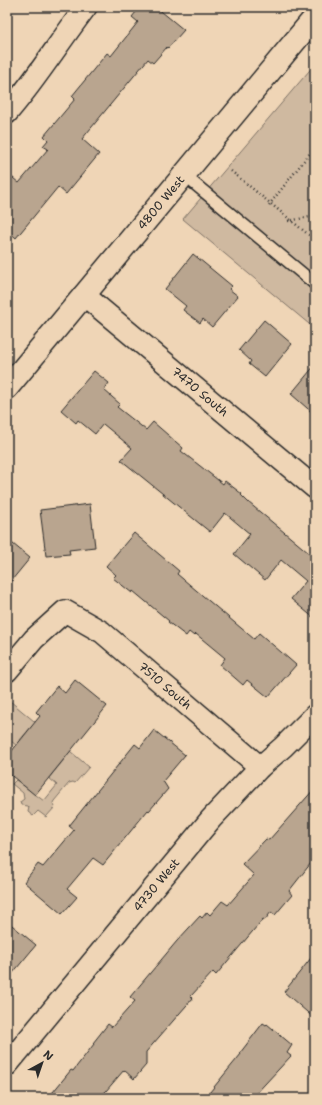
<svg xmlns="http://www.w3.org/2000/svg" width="322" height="1105" viewBox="0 0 322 1105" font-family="'Shantell Sans',sans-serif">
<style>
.green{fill:#cfb9a0;stroke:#7d7266}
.building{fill:#b9a58f;stroke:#2b2b2b}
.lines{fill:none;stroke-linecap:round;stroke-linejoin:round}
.service-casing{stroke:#2b2b2b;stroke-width:14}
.minor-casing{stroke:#2b2b2b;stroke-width:24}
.secondary-casing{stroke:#2b2b2b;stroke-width:25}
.path{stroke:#2b2b2b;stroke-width:2.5;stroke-dasharray:1 3;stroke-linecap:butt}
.service{stroke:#efd5b6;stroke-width:11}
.minor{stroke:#efd5b6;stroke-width:21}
.secondary{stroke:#efd5b6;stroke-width:22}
.labels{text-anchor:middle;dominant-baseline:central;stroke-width:3.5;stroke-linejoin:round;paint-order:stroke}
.street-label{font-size:12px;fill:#2b2b2b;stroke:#efd5b6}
</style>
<rect width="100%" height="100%" fill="#efd5b6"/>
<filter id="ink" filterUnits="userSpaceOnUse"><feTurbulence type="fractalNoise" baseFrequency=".025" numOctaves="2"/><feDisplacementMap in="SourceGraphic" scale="8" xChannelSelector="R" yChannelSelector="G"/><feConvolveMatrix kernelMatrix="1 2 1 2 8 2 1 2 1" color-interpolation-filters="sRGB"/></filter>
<g filter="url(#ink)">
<!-- green -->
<path class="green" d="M315 64V329L183 219Z
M10 701 89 767 75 783 73 782 69 783 54 801 53 803 55 807 46 817 38 811 33 816 28 812 29 807 28 806 21 805 20 802 24 799 23 793 12 784 16 780 44 801 57 785 49 778 67 756 31 727 20 740 21 741 17 746 11 741 7 746V705Z"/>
<!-- building -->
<path class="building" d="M140 7H156L184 30 168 48 167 47 153 63 148 59 82 139 99 154 66 194 58 187 16 238 7 230V173L19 183 48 149 43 146 48 140 44 136 75 99 72 96 107 53 111 56 138 22 132 17Z
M193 254 232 286 229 289 238 296 212 327 203 319 200 323 183 310 186 306 165 289Z
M264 320 292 344 265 377 249 364 251 361 239 350Z
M315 365V415L291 394Z
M94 371 109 383 104 390 120 404 117 407 146 430 153 422 183 448 181 451 223 484 225 481 242 494 241 495 248 502 315 558V619L291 599 306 581 281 560 265 580 234 554 250 534 225 513 210 532 121 460 132 448 103 424 95 434 78 420 76 423 61 410Z
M90 504 95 547 69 550 70 554 46 556 40 510Z
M134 533 179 571 177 574 254 639 259 633 296 665 268 697 247 680 243 685 220 665 225 658 196 634 194 636 189 632 186 636 168 622 169 621 133 591 132 593 113 578 116 575 106 566Z
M7 539 30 558 7 586Z
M75 680 107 706 35 795 7 772V757L40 716 36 712 57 686 65 693Z
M154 730 185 755 163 781 168 789 149 811 148 810 103 865 93 858 67 889 77 897 62 914 24 882 38 864 43 867 74 830 69 826 135 744 140 748Z
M315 788V858L289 891 292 895 275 915 271 912 265 920 263 919 216 975 213 972 191 996 193 998 146 1052V1065L134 1079 124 1070 100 1098H48L71 1070 73 1071 94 1044 93 1043 108 1024 112 1027 135 1001 130 997 177 941 200 916 202 918 207 912 210 915 222 901 228 905 254 875 242 864 266 839 269 840Z
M7 921 36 945 7 980Z
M315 953V1019L284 992Z
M263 1023 266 1025 267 1024 292 1045 287 1053 291 1056 252 1098H205L241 1054 240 1053Z"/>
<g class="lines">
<defs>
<path id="service" d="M184 175 315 284"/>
<g id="minor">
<path d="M7 113C36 80 59 42 86 7"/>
<path id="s1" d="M84 295 315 488"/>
<path id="s2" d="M7 671 34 639 65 611 102 632 260 767"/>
<path id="s3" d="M7 1065 211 819 260 767 283 747 315 715"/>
</g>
<g id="secondary">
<path id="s4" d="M7 388 315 17"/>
</g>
</defs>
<!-- service casing -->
<use href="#service" class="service-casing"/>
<!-- minor casing -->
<use href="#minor" class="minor-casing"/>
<!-- secondary casing -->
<use href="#secondary" class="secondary-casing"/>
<!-- path -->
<path class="path" d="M231 171 315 240
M269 205 314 148
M288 221 315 216"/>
<!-- service -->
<use href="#service" class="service"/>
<!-- minor -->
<use href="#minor" class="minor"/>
<!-- secondary -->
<use href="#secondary" class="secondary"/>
</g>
</g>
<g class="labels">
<!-- street labels -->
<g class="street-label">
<text stroke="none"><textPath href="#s4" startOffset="241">4800 West</textPath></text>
<text stroke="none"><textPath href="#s1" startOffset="151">7470 South</textPath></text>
<text stroke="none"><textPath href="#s2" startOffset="209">7510 South</textPath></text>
<text stroke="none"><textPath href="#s3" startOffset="234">4730 West</textPath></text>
</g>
</g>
<!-- margin -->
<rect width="322" height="1105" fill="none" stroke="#efd5b6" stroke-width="24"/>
<rect x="12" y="12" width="298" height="1081" fill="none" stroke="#2b2b2b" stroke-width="1.5" filter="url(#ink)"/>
<!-- north arrow -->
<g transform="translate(42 1063) rotate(40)" stroke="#efd5b6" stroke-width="3" paint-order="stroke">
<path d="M0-3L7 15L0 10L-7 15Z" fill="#2b2b2b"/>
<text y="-6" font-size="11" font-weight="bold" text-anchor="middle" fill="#2b2b2b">N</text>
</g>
</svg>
